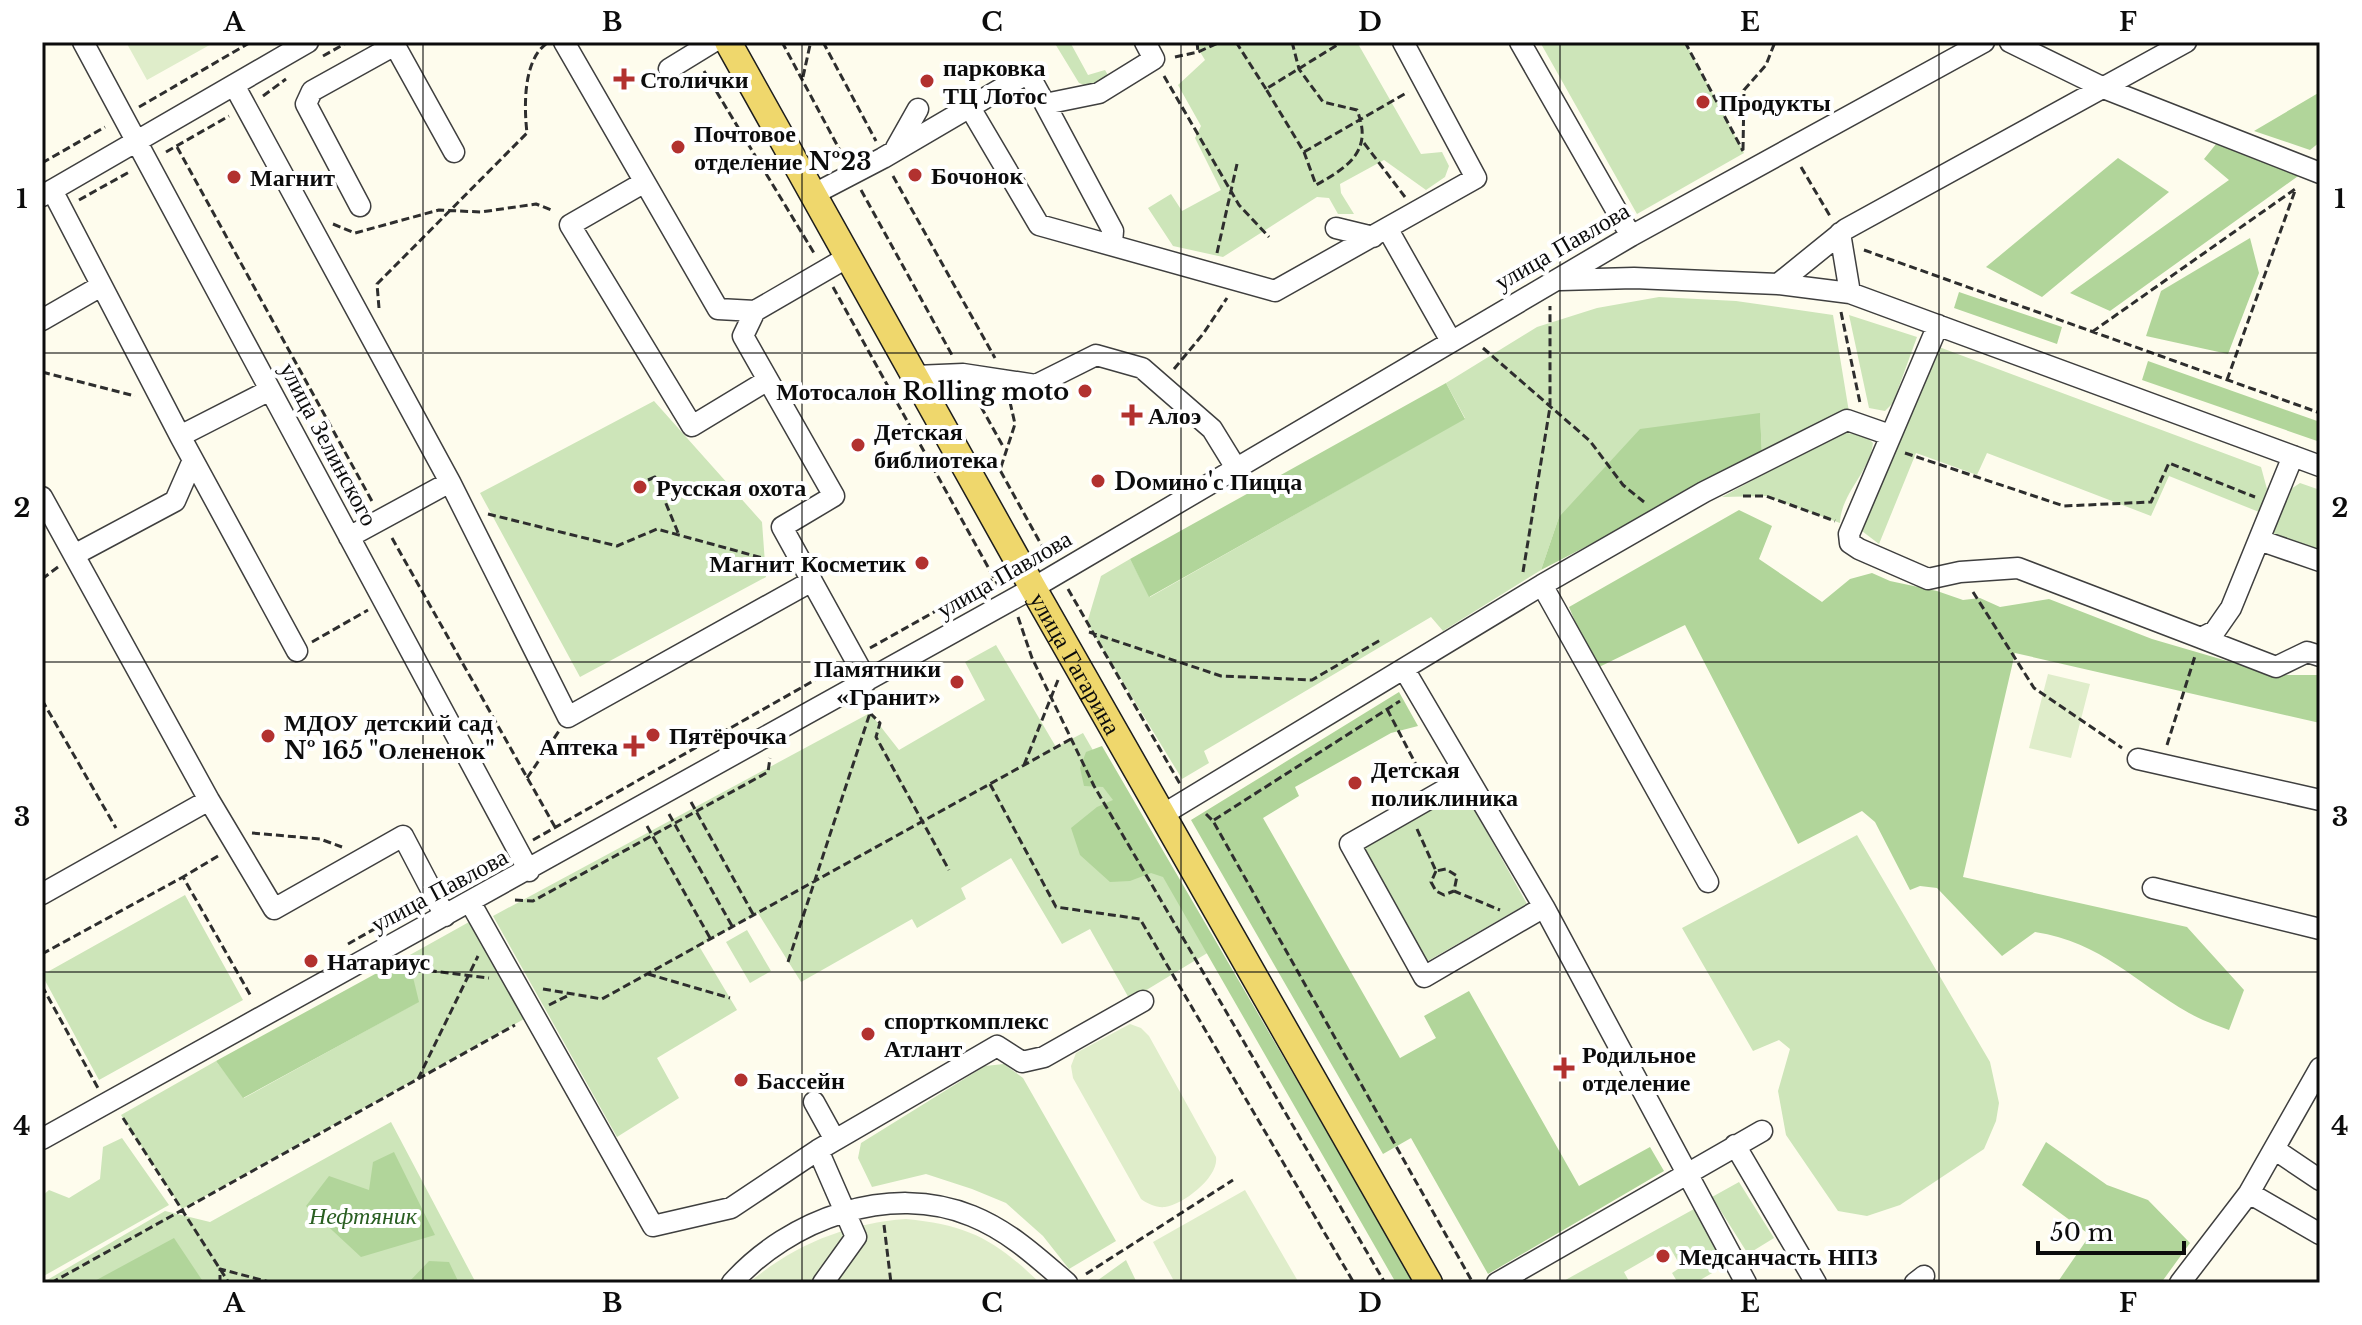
<svg xmlns="http://www.w3.org/2000/svg" width="2362" height="1325" viewBox="0 0 2362 1325" font-family="'Libre Baskerville',serif">
<style>
.green{fill:#cde5b9}
.forest{fill:#b1d59a}
.pitch{fill:#dfedca}
.lines{fill:none;stroke-linecap:round;stroke-linejoin:round}
.minor-casing{stroke:#3f3f3f;stroke-width:23}
.major-casing{stroke:#1d1d1d;stroke-width:29}
.path{stroke:#2e2e2e;stroke-width:3;stroke-dasharray:8 4;stroke-linecap:butt}
.minor{stroke:#fff;stroke-width:20}
.major{stroke:#efd76c;stroke-width:26}
.grid{fill:none;stroke:#0c0c0c;stroke-width:2;stroke-opacity:0.55}
.poi-dot{fill:#b2312f;stroke:#fff;stroke-width:3}
.labels{text-anchor:middle;dominant-baseline:central;stroke-width:8;stroke-linejoin:round;paint-order:stroke}
.poi-label{font-size:24px;font-weight:bold;fill:#0c0c0c;stroke:#fff;text-anchor:start}
.street-label{font-size:24px;fill:#0c0c0c;stroke:#fff}
.park-label{font-size:24px;font-style:italic;fill:#2a5f22;stroke:#fff}
.neatline{fill:none;stroke:#0c0c0c;stroke-width:3}
.grid-label{font-size:26px;text-anchor:middle;font-weight:bold;fill:#0c0c0c}
</style>
<rect width="100%" height="100%" fill="#fefced"/>
<!-- green -->
<path class="green" d="M1054 42H1070L1088 75 1105 70 1109 77 1095 89 1079 83Z
M1194 42H1357L1421 154 1442 152 1449 166 1445 177 1426 190 1384 160 1340 184 1341 193 1354 214H1338L1329 198 1317 197 1223 257 1173 246 1148 208 1171 194 1182 211 1221 190 1195 138 1201 126 1178 85 1205 60Z
M1540 42H1685L1744 153 1637 214Z
M1659 297 1736 301 1833 315 1849 412 1762 455 1760 414 1559 517 1541 570 1443 631 1431 617 1204 751 1209 763 1182 779 1087 623 1101 576 1130 559 1150 597 1465 418 1446 383 1537 327 1597 308Z
M1849 315 1917 337 1893 403 1885 411 1869 408Z
M1939 347 2261 467 2267 489 2259 512 2169 476 2151 516 1987 453 1977 475 1916 453 1879 544 1858 528Z
M654 401 762 522 766 577 580 677 480 493Z
M1841 432 1865 436 1873 443C1870 472 1841 493 1840 523L1766 496 1722 497Z
M2300 483 2320 490V556L2271 539 2291 489Z
M996 645 1056 747 1083 733 1209 952 1130 1000 1090 929 1062 944 1011 858 961 888 966 899 917 928 912 919 801 982 758 913 699 946 737 1010 657 1058 679 1098 617 1137 493 916 870 713 899 750 985 700 965 662Z
M1464 791 1527 904 1426 962 1362 849Z
M1857 835 1990 1062 1999 1103 1996 1121 1984 1149 1900 1205 1867 1216 1838 1211 1786 1135 1778 1091 1790 1049 1779 1040 1753 1051 1682 928Z
M185 895 243 1000 99 1080 42 975Z
M478 917 533 1014 182 1209 121 1115 216 1061 244 1098 418 1002 408 956Z
M747 930 771 971 750 983 726 942Z
M1004 1064 1023 1078 1116 1241 1069 1269 1043 1236 1006 1203 972 1189 926 1174 872 1187 858 1158 861 1143 985 1066Z
M391 1122 476 1283H42L165 1211 210 1222Z
M122 1138 169 1205 42 1277V1196L49 1190 69 1198 100 1179 103 1147Z
M1739 1182 1774 1238 1748 1254 1712 1197Z
M1694 1209 1726 1265 1695 1283H1678L1672 1273 1681 1267 1669 1246 1624 1272 1630 1283H1560Z
M1126 1260 1137 1283H1094Z"/>
<!-- forest -->
<path class="forest" d="M2320 92V142L2310 150 2254 131Z
M2216 144 2301 174 2110 311 2070 293 2229 180 2204 159Z
M2118 158 2169 192 2042 297 1986 267Z
M2250 238 2259 273 2228 354 2146 336 2161 291Z
M1959 292 2062 327 2057 344 1954 308Z
M2148 361 2320 422V442L2142 380Z
M1446 383 1465 419 1149 597 1130 559Z
M1760 413 1762 455 1541 570 1559 517 1640 429Z
M1739 510 1772 526 1759 559 1822 602 1850 579 1872 573 1890 581 1937 591 1963 600 1980 598 2000 607 2049 599 2152 639 2275 675H2320V723L2015 653 1963 877 2187 927 2244 990 2229 1030C2216 1025 2201 1020 2189 1013 2133 981 2103 943 2035 932L2002 956 1937 888 1920 886 1910 890 1875 822 1862 811 1798 844 1685 625 1595 669 1569 607Z
M1399 692 1418 726 1391 733 1295 787 1299 796 1263 818 1400 1058 1436 1038 1424 1016 1469 991 1579 1186 1650 1147 1664 1171 1488 1274 1411 1138 1383 1154 1191 820Z
M1102 746 1415 1283H1396L1163 877 1151 873 1130 881 1110 882 1080 855 1071 828 1097 807 1113 800 1103 787 1084 786 1080 768 1086 752Z
M408 956 419 1002 243 1098 216 1061Z
M2046 1142 2107 1185 2148 1200 2190 1243 2161 1283H2057L2090 1235 2022 1185Z
M394 1152 435 1235 361 1257 306 1206 329 1176 369 1190 373 1162Z
M174 1238 204 1283H91Z
M429 1261 449 1262 459 1283H408Z"/>
<!-- pitch -->
<path class="pitch" d="M126 42H215L147 80Z
M2048 674 2090 684 2071 758 2029 748Z
M1130 1024 1141 1028 1149 1036 1216 1157C1219 1177 1184 1204 1165 1207 1157 1208 1148 1204 1141 1199L1073 1078 1071 1066 1076 1053Z
M1245 1190 1299 1283H1175L1153 1242Z
M906 1219C969 1225 995 1240 1040 1283H749C793 1245 848 1223 906 1219Z"/>
<g class="lines">
<defs>
<path id="minor" d="M83 42 529 871
M393 42 454 152
M564 42 718 309 755 311 848 257
M1520 42 1631 236
M2010 42 2106 89 2320 173
M669 69 713 42
M234 85 450 482 568 717 812 581
M1045 104 1113 231 1112 243
M969 106 1039 225 1275 291 1387 228 1451 341
M896 148 918 109
M643 183 570 225 692 426 768 380
M52 190 180 436 270 390
M814 194 883 158 1028 73 1045 104 1099 93 1154 59 1145 42
M42 196 308 42
M360 206 306 104 312 91 395 45
M1336 228 1373 237
M1387 228 1476 178 1403 42
M1840 233 1850 293
M1560 280 1634 278 1778 284 1850 293 2320 466
M1778 284 1846 229 2186 42
M755 311 743 336 834 496 782 527 867 681
M42 320 101 286
M1938 325 1849 534 1850 543 1859 549 1928 579 1960 572 2018 568 2201 638 2215 631 2231 608 2293 456
M915 376 963 374 1036 385 1096 355 1142 368 1212 429 1236 468
M180 436 297 651
M42 497 209 800
M349 537 450 482
M2259 540 2320 561
M74 555 175 501 193 460
M1542 585 1708 882
M2201 638 2276 667 2307 652 2320 656
M1404 669 1544 907 1746 1283
M2138 759 2320 800
M1467 777 1350 844 1424 977 1544 907
M1162 815 1542 585 1704 492 1847 420 1890 435
M2153 888 2320 929
M42 894 209 800 274 909 403 836 445 916
M470 902 653 1226 731 1208 818 1150 997 1046 1022 1062 1044 1057 1143 1001
M814 1102 835 1140
M42 1139 1033 588 1631 236 1984 42
M1735 1145 1816 1283
M2274 1149 2320 1180
M818 1150 856 1237 823 1283
M2249 1193 2320 1234
M732 1283C789 1219 890 1182 972 1216 1009 1231 1037 1257 1067 1283
M1497 1283 1762 1131
M1915 1283 1924 1276
M2180 1283 2249 1193 2320 1068"/>
<g id="major">
<path id="s1" d="M728 42 1033 588 1429 1283"/>
</g>
</defs>
<!-- minor casing -->
<use href="#minor" class="minor-casing"/>
<!-- major casing -->
<use href="#major" class="major-casing"/>
<!-- path -->
<path class="path" d="M782 42 844 158
M823 42 876 141
M1197 42 1198 52
M1236 42 1266 89
M1292 42 1299 69 1323 102 1357 110C1373 150 1350 166 1316 185L1304 152 1266 89 1342 42
M1685 42 1743 151
M323 56 348 42
M1175 57 1198 52 1220 42
M704 71 814 253
M1164 76 1239 205 1269 237
M803 77 810 45
M263 96 286 79
M139 107 251 42
M1364 143 1405 197
M177 147 373 503
M1743 150 1744 90 1766 65 1775 42
M166 152 229 116
M1304 152 1408 92
M42 163 105 127
M1801 167 1830 216
M893 176 995 358
M861 190 952 355
M79 200 131 171
M333 224 355 233 439 210 481 212 536 204 554 211
M1864 250 2320 413
M1217 253 1237 164
M833 287 998 585
M379 308 377 284 527 133C524 107 523 61 546 44
M1841 312 1860 403
M2092 332 2298 187
M1483 348 1590 441 1623 485 1644 502
M1174 369 1203 334 1227 298
M42 372 135 396
M2227 380 2296 188
M975 396 1004 448
M1010 402 1015 424 1000 470 1047 555
M1905 453 2064 506 2151 502 2169 463 2255 497
M648 480 655 477 679 535
M1743 496H1766L1835 521
M488 514 617 546 657 529 777 562
M392 538 555 827
M1523 572 1550 407V306
M42 579 58 567
M1068 589 1180 784
M1973 592 2034 688 2122 748
M1018 617 1032 658 1094 786 1385 1283
M1089 632 1221 676 1312 680 1382 639
M312 642 368 610
M870 648 1000 575
M42 700 116 828
M1387 709 1424 780
M870 713 880 723 876 737 949 870
M2167 745 2195 656
M1024 765 1058 680
M527 778 559 731
M990 784 1056 907 1140 919 1354 1283
M691 802 753 914
M669 814 732 926
M1206 814 1213 821 1473 1283
M1214 820 1400 701
M647 826 710 938
M1417 829 1436 871 1446 869 1457 876 1454 891 1500 910
M252 833 320 839 342 847
M533 840 836 668
M218 856 183 877 252 998
M1436 871 1431 882 1436 891 1444 895 1454 891
M453 885 498 859
M515 900 533 901 768 772 770 758
M348 944 418 904
M42 954 183 877
M788 962 870 713 869 700
M393 966 489 978
M648 974 730 998
M42 986 98 1088
M543 989 602 999 1071 739
M549 1005 567 996
M418 1079 478 956
M123 1118 229 1283
M884 1225 891 1283
M1086 1274 1233 1180
M51 1283 515 1025
M220 1283V1269L273 1283"/>
<!-- minor -->
<use href="#minor" class="minor"/>
<!-- major -->
<use href="#major" class="major"/>
</g>
<!-- grid -->
<path class="grid" d="M423 42V1283M802 42V1283M1181 42V1283M1560 42V1283M1939 42V1283M42 353H2320M42 662H2320M42 972H2320"/>
<!-- markers -->
<g class="poi-dot">
<path d="M620 67h8v8h8v8h-8v8h-8v-8h-8v-8h8z"/>
<circle cx="927" cy="81" r="8"/>
<circle cx="1703" cy="102" r="8"/>
<circle cx="678" cy="147" r="8"/>
<circle cx="915" cy="175" r="8"/>
<circle cx="234" cy="177" r="8"/>
<circle cx="1085" cy="391" r="8"/>
<path d="M1128 403h8v8h8v8h-8v8h-8v-8h-8v-8h8z"/>
<circle cx="858" cy="445" r="8"/>
<circle cx="1098" cy="481" r="8"/>
<circle cx="640" cy="487" r="8"/>
<circle cx="922" cy="563" r="8"/>
<circle cx="957" cy="682" r="8"/>
<circle cx="653" cy="735" r="8"/>
<circle cx="268" cy="736" r="8"/>
<path d="M630 734h8v8h8v8h-8v8h-8v-8h-8v-8h8z"/>
<circle cx="1355" cy="783" r="8"/>
<circle cx="311" cy="961" r="8"/>
<circle cx="868" cy="1034" r="8"/>
<path d="M1560 1056h8v8h8v8h-8v8h-8v-8h-8v-8h8z"/>
<circle cx="741" cy="1080" r="8"/>
<circle cx="1663" cy="1256" r="8"/>
</g>
<g class="labels">
<!-- poi labels -->
<g class="poi-label">
<text x="943" y="67">парковка<tspan x="943" dy="28">ТЦ Лотос</tspan></text>
<text x="640" y="79">Столички</text>
<text x="1719" y="102">Продукты</text>
<text x="694" y="133">Почтовое<tspan x="694" dy="28">отделение №23</tspan></text>
<text x="931" y="175">Бочонок</text>
<text x="250" y="177">Магнит</text>
<text x="1069" y="391" text-anchor="end">Мотосалон Rolling moto</text>
<text x="1148" y="415">Алоэ</text>
<text x="874" y="431">Детская<tspan x="874" dy="28">библиотека</tspan></text>
<text x="1114" y="481">Doмино'с Пицца</text>
<text x="656" y="487">Русская охота</text>
<text x="906" y="563" text-anchor="end">Магнит Косметик</text>
<text x="941" y="668" text-anchor="end">Памятники<tspan x="941" dy="28">«Гранит»</tspan></text>
<text x="284" y="722">МДОУ детский сад<tspan x="284" dy="28">№ 165 "Олененок"</tspan></text>
<text x="669" y="735">Пятёрочка</text>
<text x="618" y="746" text-anchor="end">Аптека</text>
<text x="1371" y="769">Детская<tspan x="1371" dy="28">поликлиника</tspan></text>
<text x="327" y="961">Натариус</text>
<text x="884" y="1020">спорткомплекс<tspan x="884" dy="28">Атлант</tspan></text>
<text x="1582" y="1054">Родильное<tspan x="1582" dy="28">отделение</tspan></text>
<text x="757" y="1080">Бассейн</text>
<text x="1679" y="1256">Медсанчасть НПЗ</text>
</g>
<!-- street labels -->
<g class="street-label">
<text transform="translate(1562 246) rotate(-30)">улица Павлова</text>
<text transform="translate(329 444) rotate(62)">улица Зелинского</text>
<text transform="translate(1004 574) rotate(-30)">улица Павлова</text>
<text stroke="none"><textPath href="#s1" startOffset="712">улица Гагарина</textPath></text>
<text transform="translate(439 890) rotate(-28)">улица Павлова</text>
</g>
<!-- park labels -->
<g class="park-label">
<text x="363" y="1215">Нефтяник</text>
</g>
</g>
<!-- border -->
<rect width="2362" height="1325" fill="none" stroke="#ffffff" stroke-width="88"/>
<!-- scale -->
<path d="M2038 1241v12h146v-12" fill="none" stroke="#0c0c0c" stroke-width="4"/>
<text x="2050" y="1241" font-size="24" fill="#0c0c0c" stroke="#ffffff" stroke-width="6" paint-order="stroke">50 m</text>
<rect x="44" y="44" width="2274" height="1237" class="neatline"/>
<g class="grid-label">
<text x="234" y="31">A</text>
<text x="612" y="31">B</text>
<text x="992" y="31">C</text>
<text x="1370" y="31">D</text>
<text x="1750" y="31">E</text>
<text x="2128" y="31">F</text>
<text x="22" y="208">1</text>
<text x="2340" y="208">1</text>
<text x="22" y="517">2</text>
<text x="2340" y="517">2</text>
<text x="22" y="826">3</text>
<text x="2340" y="826">3</text>
<text x="22" y="1135">4</text>
<text x="2340" y="1135">4</text>
<text x="234" y="1312">A</text>
<text x="612" y="1312">B</text>
<text x="992" y="1312">C</text>
<text x="1370" y="1312">D</text>
<text x="1750" y="1312">E</text>
<text x="2128" y="1312">F</text>
</g>
</svg>
